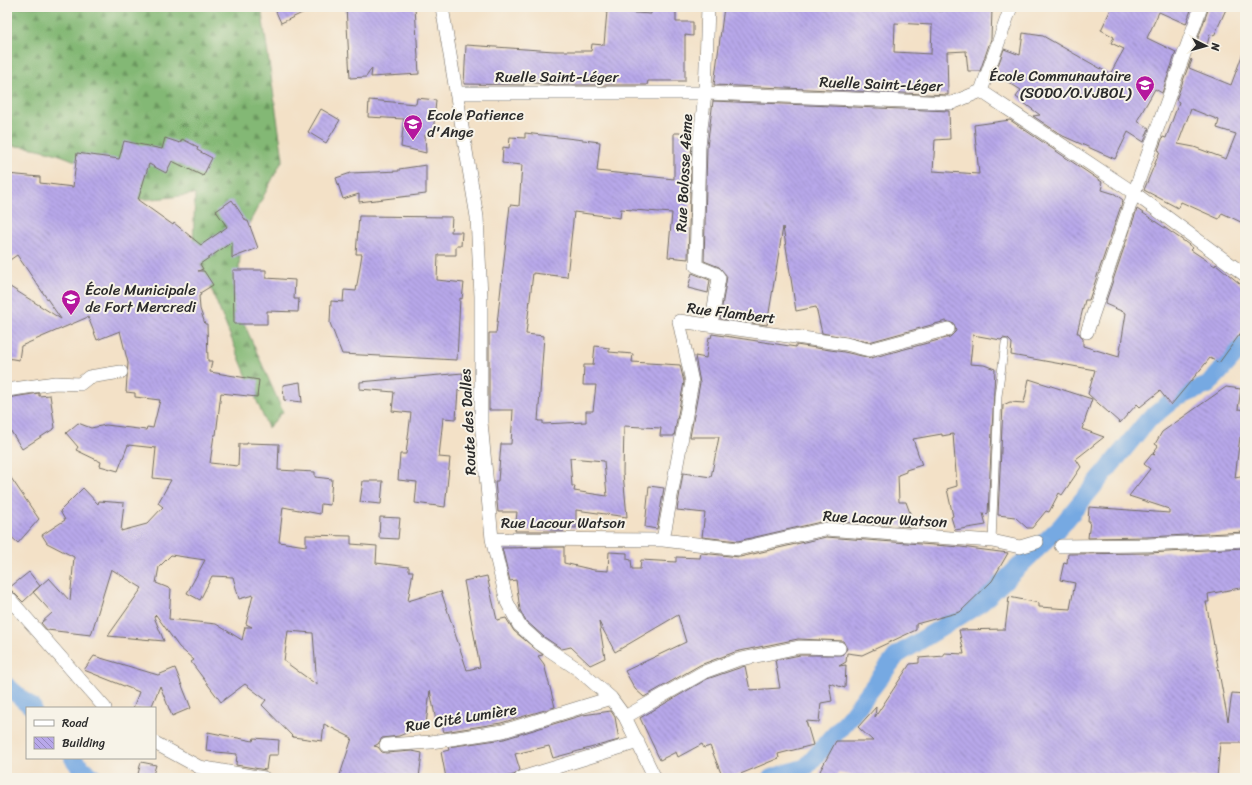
<svg xmlns="http://www.w3.org/2000/svg" width="1252" height="785" viewBox="0 0 1252 785" font-family="Sriracha,sans-serif">
<style>
.forest{fill:url(#forest-firs);stroke:#577250}
.lines{fill:none;stroke-linecap:round;stroke-linejoin:round}
.canal{stroke:#76a9e2;stroke-width:18}
.building{fill:url(#building-back-hatch);fill-rule:evenodd}
.service-casing{stroke:#716b62;stroke-width:8}
.minor-casing{stroke:#716b62;stroke-width:14}
.service{stroke:#fff;stroke-width:7}
.minor{stroke:#fff;stroke-width:13}
.labels{text-anchor:middle;dominant-baseline:central;stroke-width:4;stroke-linejoin:round;paint-order:stroke}
.poi-label{font-size:15px;fill:#2b2b2b;stroke:#f7f3e8;text-anchor:start}
.street-label{font-size:15px;fill:#2b2b2b;stroke:#f7f3e8}
</style>
<defs>
<pattern id="forest-firs" width="22" height="20" patternUnits="userSpaceOnUse"><rect width="22" height="20" fill="#83b874"/><path d="M5 1l3.5 6h-7zM16 11l3.5 6h-7z" fill="#6b965f"/></pattern>
<pattern id="building-back-hatch" width="6" height="6" patternUnits="userSpaceOnUse"><rect width="6" height="6" fill="#b8a8ea"/><path d="M-1 5l2 2M0 0l6 6M5-1l2 2" fill="none" stroke="#9689be"/></pattern>
</defs>
<rect width="100%" height="100%" fill="#f7f3e8"/>
<filter id="ink" filterUnits="userSpaceOnUse"><feTurbulence type="fractalNoise" baseFrequency=".025" numOctaves="2"/><feDisplacementMap in="SourceGraphic" scale="8" xChannelSelector="R" yChannelSelector="G"/><feConvolveMatrix kernelMatrix="1 2 1 2 8 2 1 2 1" color-interpolation-filters="sRGB"/></filter>
<filter id="wash" filterUnits="userSpaceOnUse"><feTurbulence type="fractalNoise" baseFrequency=".012" numOctaves="4" result="noise"/><feDisplacementMap in="SourceGraphic" scale="16" xChannelSelector="R" yChannelSelector="G"/><feGaussianBlur stdDeviation="0.9" result="paint"/><feColorMatrix in="noise" values="0 0 0 0 0 0 0 0 0 0 0 0 0 0 0 0 0 1.4 0 .05"/><feComposite in="paint" operator="in"/></filter>
<g filter="url(#wash)">
<rect width="100%" height="100%" fill="#f3e1c7"/>
<!-- forest -->
<path class="forest" d="M7 7H261L283 159 242 237 239 267 243 321 283 412 268 428 193 245 195 194C178 196 134 204 119 195 111 191 106 181 99 176 77 157 36 145 7 146Z"/>
<g class="lines">
<!-- canal -->
<path class="canal" d="M7 686 33 708
M73 758 78 765 94 778
M771 778 806 767 850 717 897 655 981 603 1061 526 1147 421 1174 399 1208 385 1245 344"/>
</g>
<g id="blocks">
<!-- building -->
<path class="building" d="M274 7H315L281 23Z
M346 7H415L419 74 371 77 372 68 366 77 350 78Z
M724 7H913V9L943 11V9L968 10V8L992 9 991 39 980 71H968L966 51 947 52 948 95 714 85ZM895 23 932 25 931 54 894 52Z
M1112 7H1192L1186 24 1159 12 1147 38 1176 52 1162 93 1155 89 1137 121 1149 128 1144 142 1128 132 1115 159 1063 136 1033 116 1040 115 1016 97 1021 90 995 74 1004 49 1020 55 1023 33 1043 36 1110 74 1124 49 1111 43 1114 37 1101 30Z
M1209 7H1227L1214 36 1210 34 1207 45 1197 41Z
M651 10H676V22H693V36L685 35V81H648L647 85H555L524 82V85L464 84 466 45 554 51H591L592 44 604 45 607 11 651 14Z
M1243 53 1245 54V224L1222 213 1219 219 1181 202 1178 208 1144 190 1160 151 1158 150 1163 137 1166 138 1179 102 1176 100 1191 59 1192 60 1189 68 1231 85ZM1191 109 1219 120 1217 128 1236 134 1226 159 1194 147 1178 144Z
M417 98 436 100 433 135H425L426 153 401 147 404 119 368 117 369 100 416 104Z
M713 101 949 111 950 139 935 140 933 171 979 174 974 125 1010 120 1102 182 1101 184 1103 186 1102 190 1115 194 1123 200 1089 300H1085L1077 333H1079L1083 339V346L1119 357 1126 313 1105 304 1137 209 1181 239 1193 248 1191 250 1215 266 1216 264 1245 288V327L1219 363 1210 358 1171 405 1160 391 1140 407 1137 404 1120 423 1088 394 1095 370 1011 355 1012 343 1008 339 1003 338 1001 340 973 335 970 364 984 365 995 369 988 514 983 513 986 525 955 530 951 517 953 516 947 489 957 486 953 434 942 436V434L913 439 922 465 906 470V472L898 475 899 502H906L915 527 825 521 738 541 702 537 705 513 677 510 683 473 711 477 719 437H690L700 383 695 356 706 358 709 337 711 338 712 334 796 347V345L844 352 871 358 950 337 956 331 954 324 946 321 869 342 822 333 816 307 796 311 783 227 767 325 720 319 727 276 719 267 704 261 707 147Z
M321 109 340 120 326 143 308 132Z
M525 133 600 142 597 171 674 179V133H692L688 259 668 257 672 213 621 209 620 218 574 212 567 277 533 273 526 334 544 336 538 421H543V424L586 422V411H593L596 385H583L584 365H593L595 346 609 348V352L633 354 632 362 680 365 684 382 674 436H660L661 428 624 426 623 473 627 517 576 510V528L564 527V531H515L517 512H498L495 481H498L501 444H511L513 410H489V333H496L510 205 519 206 522 165 502 163 503 147 509 148 510 137 525 138ZM570 458 604 461 607 496 574 491 575 486H572Z
M165 138 180 143 182 139 198 147 197 150 212 158 203 176 172 161 166 173 149 164 138 200 173 225 174 223 201 245 227 227 216 211 232 200 246 221H248L258 248 232 258V242L200 264 203 269 198 271H204L213 285 200 293 201 295 199 296 200 309 205 324H207L208 361H212L210 372 259 380 257 397 221 393 216 435H214L210 463 238 466 239 444H247V443L279 444 278 470 315 472V477L332 479 330 505 321 504 320 514 283 507 279 542 306 546V535L351 536V544L377 546 376 563 409 567V571H413L408 601 441 591 467 670 480 667 464 581 487 576 497 620 506 618 514 631 543 655 538 656 544 664 555 707 501 723 444 732 440 719 436 721 430 690 426 725 399 736 382 738 378 744 374 746 378 747 382 752 386 753 412 751 422 753 419 778 382 773V778H339L352 738 324 724 322 741 293 737 262 705 266 700 245 684 221 702 191 662 194 660 179 647 156 615 154 617 164 641 108 636 142 588 111 569 91 635 47 630 41 623 52 613 33 592 49 578 70 601 74 557 47 543 42 535 65 520 60 511 83 488 98 504 99 501 124 503 121 531 147 524 163 507 158 503 171 480 153 478 156 448 128 445 118 471 100 466 101 462 76 450 78 447 66 433 78 423 91 428 106 425 146 430 147 427 153 428 160 400 135 397V393L126 392 128 363 120 331 97 340 88 317 21 346 19 360 7 358V285L61 319 17 255 7 262V174L40 177V183L73 187 77 153 119 159 124 141 162 149ZM171 555 205 560 187 593 200 600 212 576 233 577 239 599 253 595 246 624 252 627H245L242 640 216 624 169 619 171 589 156 583 159 567ZM288 631 313 633 317 685 284 661Z
M426 165V194L359 202V194L343 199 336 178 351 173 399 171V169Z
M359 216 452 217 451 232H462L461 246H456V255H438L437 280 464 283 462 299 460 298 457 360 342 354 330 323 331 301 343 302 344 290 356 291 362 254H356Z
M233 270H266V278L295 280 294 299H299L298 312 267 311V324H234Z
M692 273 710 280 708 293 688 288Z
M463 373 461 390H458L456 419 443 418 439 457 450 458 445 507 415 503 417 482 398 480 400 454H406L411 413 392 411 394 392 360 389V382Z
M1029 379 1092 399 1082 429 1104 437 1076 459 1081 467 1062 495 1059 493 1049 512 1046 511 1032 528H1027L1015 517 998 515 1003 405 1010 402 1024 403Z
M300 382 302 402 284 400 283 385Z
M1226 387 1241 389 1238 409 1245 410 1244 437H1240L1235 478 1245 476V532L1148 537 1088 538 1090 521H1088L1089 507 1169 513V509L1129 496 1150 469 1144 464 1152 454 1155 455 1153 453 1158 446 1155 444 1162 432Z
M39 393V396L50 395 55 428 22 449 7 425V398Z
M7 472 39 519 18 543 7 533Z
M363 481H383L381 504 360 502Z
M649 486 664 488 657 529 645 527Z
M380 517 400 518 398 539 379 538Z
M826 537 961 547 1008 553 992 581 960 612 916 624V630L862 655 847 653 846 662 839 666 846 665 845 688 829 683 832 701 821 703 819 722 806 721 813 745 778 754 779 758 731 778H723L710 746 704 748 702 744 678 757 676 752 660 760 640 718 707 679 739 668 745 666 750 690 780 688 775 660 800 655H842L847 649 843 641 798 639 735 652 700 665 644 697 635 689 625 671 686 642 678 615 615 652 599 622 605 658 590 665 571 647 562 649 544 637 525 620 520 610 516 580 510 581 502 548 564 547V563L594 570 608 571 609 552 627 553V559L631 560 632 569H640L641 560 676 562V557L700 558 701 553 740 557Z
M1245 548V587L1208 594 1209 602H1206L1228 721 1232 693 1245 694V743H1220L1217 778 1067 776V778H1020L998 776V778H989L939 775 866 778 838 773 837 778H818L821 772 820 771 836 741H873L858 727 876 707 875 717 910 664 919 663V658L944 656V653L964 654 959 630 1005 629 1009 597 1039 603V607L1070 609 1075 583 1060 580 1064 562 1067 563 1068 554 1148 553Z
M29 572 40 586 23 602 9 588Z
M94 656 158 675 175 668 191 708 172 716 160 686 151 708H133L139 692 84 670Z
M611 711 615 717 619 740 553 758 549 746 515 754 520 770 514 775 501 778H446L441 752 449 750 448 747 504 739 583 715Z
M208 732 253 741 254 738 279 740 278 755H268L266 770 236 765 237 754 206 751Z
M141 762 156 765 152 778H137Z"/>
</g>
</g>
<g filter="url(#ink)">
<use href="#blocks" fill-opacity="0" stroke="#716b62" stroke-width="1"/>
<g class="lines">
<defs>
<path id="service" d="M992 541 998 396 1005 343"/>
<path id="minor" d="M442 7 477 217 481 296V422L492 539 507 602 519 625 539 643 579 670 611 698 625 717 655 778
M708 7 705 93 699 146 696 266 716 274 719 278 711 325
M981 91 1134 193 1245 275
M981 91 1011 7
M456 93H705L952 103 981 91
M1087 332 1134 193 1201 7
M7 390 55 383 80 384 89 377 121 372
M492 539 663 540 738 549 825 529 992 541 1020 547 1037 542
M663 540 692 382 679 321 846 344 869 350 948 329
M1061 546 1148 545 1245 540
M7 596 105 708
M625 717 704 672 737 660 799 647 839 648
M155 743 199 767 264 778
M386 745 431 742 503 731 611 698
M521 778 638 742"/>
</defs>
<!-- service casing -->
<use href="#service" class="service-casing"/>
<!-- minor casing -->
<use href="#minor" class="minor-casing"/>
<!-- service -->
<use href="#service" class="service"/>
<!-- minor -->
<use href="#minor" class="minor"/>
</g>
</g>
<!-- icons -->
<defs>
<symbol id="school-pin" viewBox="-11 -11 22 30"><path d="M0 17L-7.5 6A9.5 9.5 0 1 1 7.5 6Z" fill="#b5179e" stroke="#f7f3e8"/><path d="M0-5L7-2L0 1L-7-2ZM-4 1L0 2.5L4 1V4Q0 6-4 4Z" fill="#fff"/></symbol>
</defs>
<g fill-rule="evenodd">
<use href="#school-pin" x="1134" y="74" width="22" height="30"/>
<use href="#school-pin" x="402" y="113" width="22" height="30"/>
<use href="#school-pin" x="60" y="288" width="22" height="30"/>
</g>
<g class="labels">
<!-- poi labels -->
<g class="poi-label">
<text x="1131" y="76" text-anchor="end">École Communautaire<tspan x="1131" dy="17">(SODO/O.VJBOL)</tspan></text>
<text x="427" y="115">Ecole Patience<tspan x="427" dy="17">d'Ange</tspan></text>
<text x="85" y="290">École Municipale<tspan x="85" dy="17">de Fort Mercredi</tspan></text>
</g>
<!-- street labels -->
<g class="street-label">
<text x="557" y="77">Ruelle Saint-Léger</text>
<text transform="translate(881 84) rotate(2)">Ruelle Saint-Léger</text>
<text transform="translate(684 173) rotate(-87)">Rue Bolosse 4ème</text>
<text transform="translate(731 313) rotate(7)">Rue Flambert</text>
<text transform="translate(468 422) rotate(-93)">Route des Dalles</text>
<text transform="translate(885 519) rotate(3)">Rue Lacour Watson</text>
<text x="563" y="523">Rue Lacour Watson</text>
<text transform="translate(461 718) rotate(-9)">Rue Cité Lumière</text>
</g>
</g>
<!-- margin -->
<rect width="1252" height="785" fill="none" stroke="#f7f3e8" stroke-width="24"/>
<!-- legend -->
<rect x="26" y="707" width="130" height="52" fill="#f7f3e8" stroke="#a5a39c"/>
<rect x="34" y="720" width="20" height="6" fill="#ffffff" stroke="#a5a39c"/>
<text x="62" y="727" font-size="12" fill="#2b2b2b">Road</text>
<rect x="34" y="737" width="20" height="12" fill="url(#building-back-hatch)" stroke="#a5a39c"/>
<text x="62" y="747" font-size="12" fill="#2b2b2b">Building</text>
<!-- north arrow -->
<g transform="translate(1206 46) rotate(96)" stroke="#f7f3e8" stroke-width="3" paint-order="stroke">
<path d="M0-3L7 15L0 10L-7 15Z" fill="#2b2b2b"/>
<text y="-6" font-size="11" font-weight="bold" text-anchor="middle" fill="#2b2b2b">N</text>
</g>
</svg>
